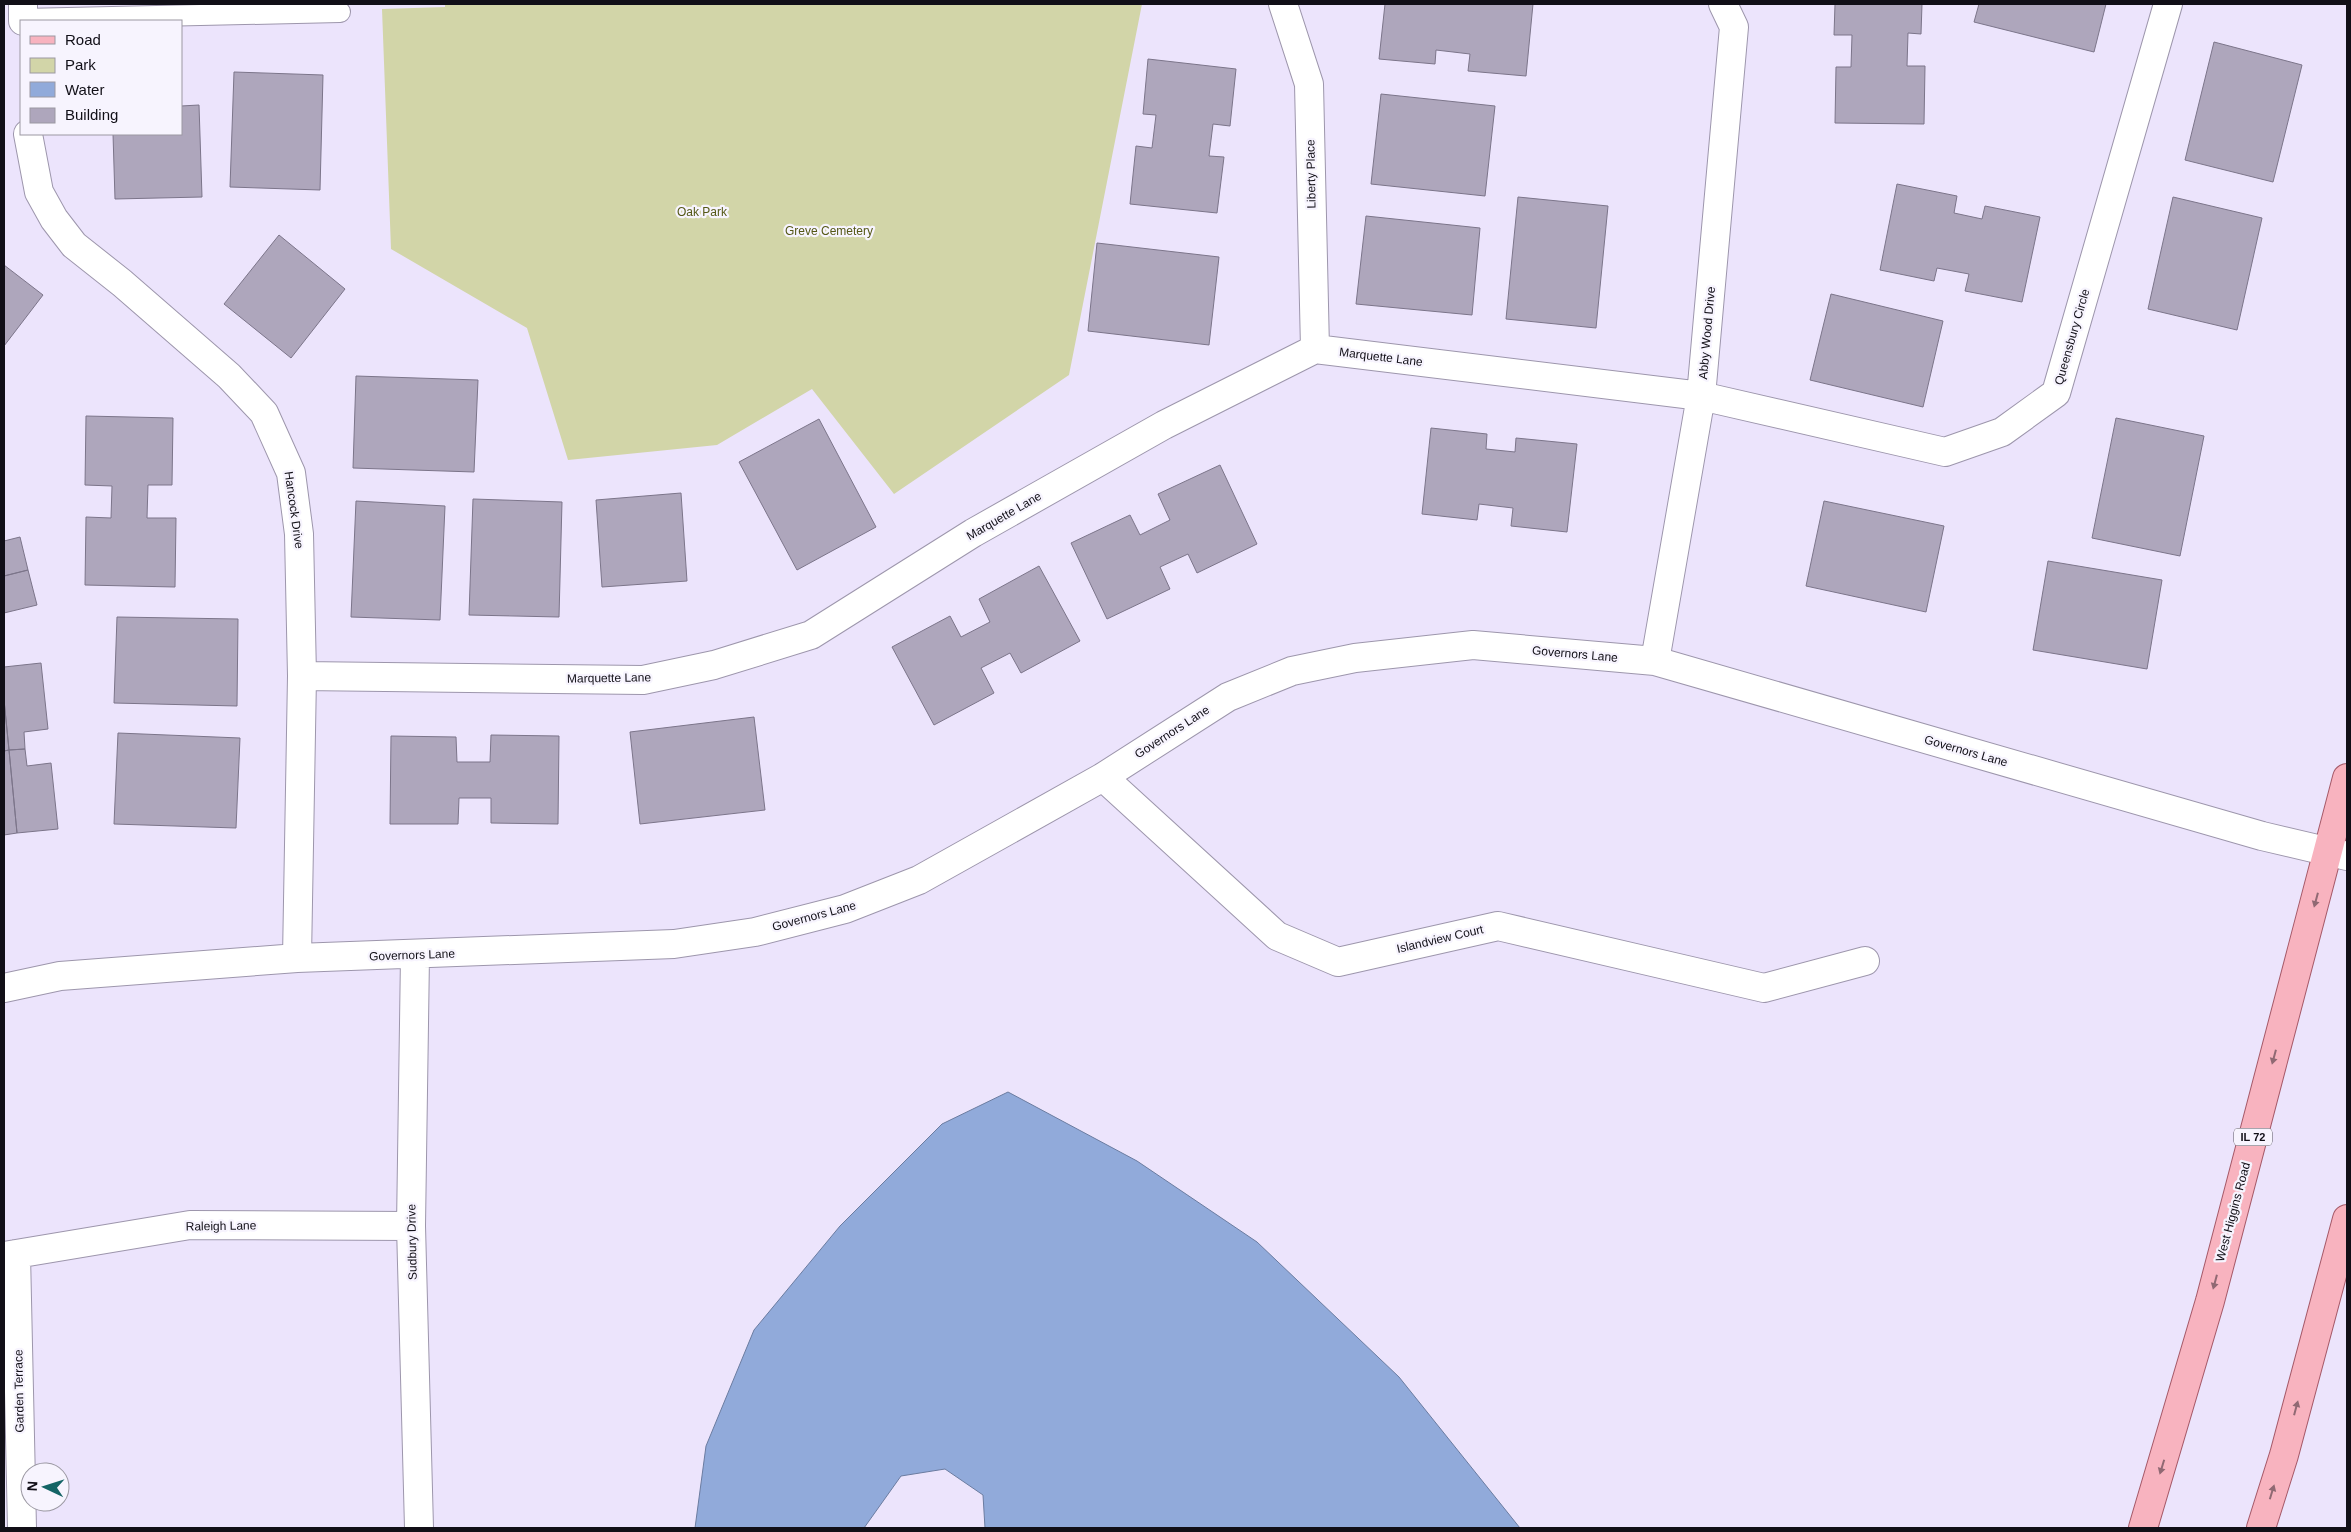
<svg xmlns="http://www.w3.org/2000/svg" width="2351" height="1532" viewBox="0 0 2351 1532" font-family="Helvetica,sans-serif">
<style>
.green{fill:#d2d5a8}
.water{fill:#91aada;stroke:#6b7ca0}
.building{fill:#aea6bc;stroke:#7c758a}
.lines{fill:none;stroke-linecap:round;stroke-linejoin:round}
.lane-casing{stroke:#9d96ac;stroke-width:22}
.street-casing{stroke:#9d96ac;stroke-width:30}
.primary-casing{stroke:#a55968;stroke-width:30}
.lane{stroke:#fff;stroke-width:20}
.street{stroke:#fff;stroke-width:28}
.primary{stroke:#f8b3bf;stroke-width:28}
.oneway{fill:#906973}
.labels{text-anchor:middle;dominant-baseline:central;stroke-width:4.5;stroke-linejoin:round;paint-order:stroke}
.shield{fill:#f7f4fe;stroke:#56545c;stroke-width:1}
.shield-label{font-size:11px;font-weight:bold;fill:#110f17}
.street-label{font-size:12px;fill:#110f17;stroke:#f7f4fe}
.park-label{font-size:12px;fill:#555817;stroke:#f7f4fe}
</style>
<rect width="100%" height="100%" fill="#ece4fc"/>
<!-- green -->
<path class="green" d="M445 4H1142L1069 375 894 494 812 389 717 445 568 460 527 328 391 249 382 9 445 7Z"/>
<!-- water -->
<path class="water" d="M1008 1092 1137 1161 1257 1242 1399 1377 1520 1528H985L983 1495 945 1469 901 1476 864 1528H695L706 1446 754 1330 840 1226 942 1124Z"/>
<!-- building -->
<path class="building" d="M1385 4H1533L1526 76 1468 71 1470 54 1436 50 1435 64 1379 59Z
M1835 4H1922L1921 34 1908 33 1907 66H1925L1924 124 1835 123 1836 67H1851L1852 35H1834Z
M1979 4H2106L2094 52 1974 22Z
M2214 42 2302 65 2273 182 2185 160Z
M1148 59 1236 69 1230 126 1213 124 1209 156 1224 157 1217 213 1130 204 1136 146 1152 148 1156 115 1143 114Z
M234 72 323 75 320 190 230 187Z
M1381 94 1495 106 1485 196 1371 184Z
M199 105 202 197 115 199 113 134H181V106Z
M1897 184 1957 196 1954 213 1982 219 1985 206 2040 217 2022 302 1965 291 1969 274 1937 268 1934 281 1880 270Z
M1518 197 1608 206 1596 328 1506 319Z
M2173 197 2262 218 2237 330 2148 309Z
M1366 216 1480 228 1472 315 1356 304Z
M279 235 345 289 291 358 224 304Z
M1097 243 1219 257 1209 345 1088 331Z
M4 265 43 295 4 346Z
M1831 294 1943 321 1923 407 1810 380Z
M356 376 478 380 474 472 353 468Z
M86 416 173 418 172 485H148L147 518H176L175 587 85 585 86 517 111 518 112 486 85 485Z
M2116 418 2204 436 2180 556 2092 538Z
M819 419 876 527 797 570 739 462Z
M1431 428 1487 434 1486 449 1515 452 1516 438 1577 444 1567 532 1511 526 1513 508 1479 504 1477 520 1422 514Z
M1220 465 1257 544 1197 573 1188 554 1160 567 1170 589 1107 619 1071 543 1130 515 1140 535 1170 520 1158 494Z
M681 493 687 581 602 587 596 500Z
M473 499 562 502 559 617 469 615Z
M356 501 445 506 440 620 351 617Z
M1824 501 1944 526 1926 612 1806 586Z
M20 537 28 570 4 576V541Z
M2048 561 2162 580 2147 669 2033 650Z
M1039 566 1080 641 1021 673 1010 653 981 668 994 693 934 725 892 647 950 616 961 637 990 622 979 599Z
M28 570 37 605 4 613V576Z
M117 617 238 619 237 706 114 703Z
M41 663 48 729 24 732 25 749 9 750 4 700V667Z
M4 700 9 750 4 751Z
M754 717 765 810 640 824 630 732Z
M118 733 240 738 236 828 114 824Z
M491 735 559 736 558 824 491 823V798H459L458 824H390L391 736 456 737 457 762H490Z
M25 749 27 766 51 763 58 829 17 833 9 750Z
M9 750 17 833 4 835V751Z"/>
<g class="lines">
<defs>
<path id="lane" d="M23 19 340 12"/>
<path id="street" d="M23 4V21
M1283 4 1309 84 1315 349
M28 134 39 192 54 219 74 245 122 283 229 376 264 413 291 473 299 534 302 676 297 958
M1655 661 1701 396 1734 27 1723 4
M302 676 643 680 714 665 811 635 973 533 1164 425 1315 349 1701 396 1945 452 2002 432 2056 393 2168 4
M1103 777 1277 936 1338 962 1498 926 1764 988 1865 961
M415 956 411 1226 419 1528
M4 988 60 976 297 958 674 944 755 932 845 909 919 880 1103 777 1228 697 1292 671 1355 658 1473 645 1655 661 2262 836 2347 856
M16 1254 22 1528
M4 1256 190 1225 411 1226"/>
<path id="primary" d="M2143 1528 2210 1301 2347 778
M2261 1528 2284 1455 2347 1219"/>
</defs>
<!-- lane casing -->
<use href="#lane" class="lane-casing"/>
<!-- street casing -->
<use href="#street" class="street-casing"/>
<!-- primary casing -->
<use href="#primary" class="primary-casing"/>
<!-- lane -->
<use href="#lane" class="lane"/>
<!-- street -->
<use href="#street" class="street"/>
<!-- primary -->
<use href="#primary" class="primary"/>
</g>
<!-- one-way arrows -->
<defs><path id="oneway-solid" d="M-6-.8H1V-3.2L6.5 0L1 3.2V.8H-6Z" transform="scale(1.25)"/></defs>
<g class="oneway">
<use href="#oneway-solid" transform="translate(2316 900) rotate(105)"/>
<use href="#oneway-solid" transform="translate(2274 1057) rotate(105)"/>
<use href="#oneway-solid" transform="translate(2215 1282) rotate(105)"/>
<use href="#oneway-solid" transform="translate(2296 1408) rotate(-75)"/>
<use href="#oneway-solid" transform="translate(2162 1467) rotate(107)"/>
<use href="#oneway-solid" transform="translate(2272 1492) rotate(-73)"/>
</g>
<g class="labels">
<!-- shield labels -->
<rect class="shield" x="2234" y="1128.5" width="38" height="17" rx="4"/>
<g class="shield-label">
<text x="2253" y="1137">IL 72</text>
</g>
<!-- street labels -->
<g class="street-label">
<text transform="translate(1311 174) rotate(-91)">Liberty Place</text>
<text transform="translate(1707 333) rotate(-85)">Abby Wood Drive</text>
<text transform="translate(2072 337) rotate(-74)">Queensbury Circle</text>
<text transform="translate(1381 357) rotate(7)">Marquette Lane</text>
<text transform="translate(294 510) rotate(82)">Hancock Drive</text>
<text transform="translate(1004 516) rotate(-30)">Marquette Lane</text>
<text transform="translate(1575 654) rotate(5)">Governors Lane</text>
<text transform="translate(609 678) rotate(-1)">Marquette Lane</text>
<text transform="translate(1172 732) rotate(-33)">Governors Lane</text>
<text transform="translate(1966 751) rotate(16)">Governors Lane</text>
<text transform="translate(814 916) rotate(-15)">Governors Lane</text>
<text transform="translate(1440 939) rotate(-13)">Islandview Court</text>
<text transform="translate(412 955) rotate(-2)">Governors Lane</text>
<text transform="translate(2233 1212) rotate(-75)">West Higgins Road</text>
<text transform="translate(221 1226) rotate(-1)">Raleigh Lane</text>
<text transform="translate(412 1242) rotate(-91)">Sudbury Drive</text>
<text transform="translate(19 1391) rotate(-91)">Garden Terrace</text>
</g>
<!-- park labels -->
<g class="park-label">
<text x="702" y="212">Oak Park</text>
<text x="829" y="231">Greve Cemetery</text>
</g>
</g>
<!-- border -->
<rect width="2351" height="1532" fill="none" stroke="#110f17" stroke-width="10"/>
<!-- legend -->
<rect x="20" y="20" width="162" height="115" fill="#f7f4fe" stroke="#9b98a2"/>
<rect x="30" y="36" width="25" height="8" fill="#f8b3bf" stroke="#9b98a2"/>
<text x="65" y="45" font-size="15" fill="#110f17">Road</text>
<rect x="30" y="58" width="25" height="15" fill="#d2d5a8" stroke="#9b98a2"/>
<text x="65" y="70" font-size="15" fill="#110f17">Park</text>
<rect x="30" y="82" width="25" height="15" fill="#91aada" stroke="#9b98a2"/>
<text x="65" y="95" font-size="15" fill="#110f17">Water</text>
<rect x="30" y="108" width="25" height="15" fill="#aea6bc" stroke="#9b98a2"/>
<text x="65" y="120" font-size="15" fill="#110f17">Building</text>
<!-- north arrow -->
<g transform="translate(45 1487) rotate(274)"><circle r="24" fill="#f7f4fe" stroke="#9b98a2"/>
<path d="M0-4L9 19L0 12L-9 19Z" fill="#146466"/>
<text y="-8" font-size="14" font-weight="bold" text-anchor="middle" fill="#110f17">N</text>
</g>
</svg>
